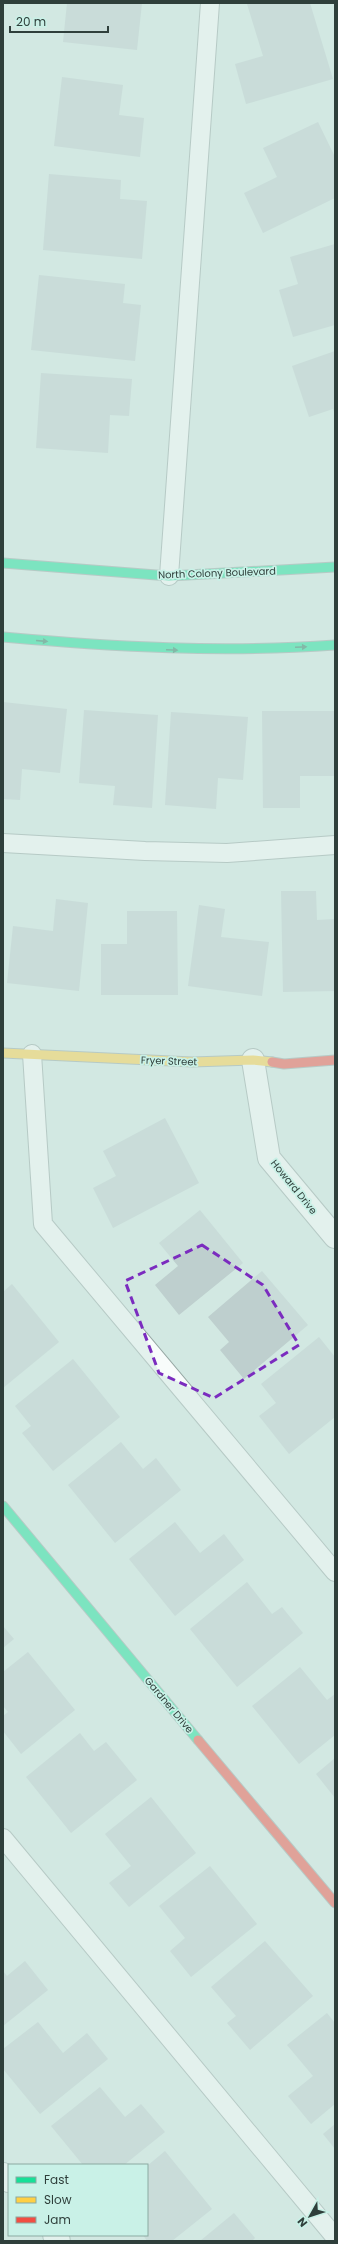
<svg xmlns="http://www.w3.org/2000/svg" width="338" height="2244" viewBox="0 0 338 2244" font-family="Poppins,sans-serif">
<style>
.building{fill:#becfce}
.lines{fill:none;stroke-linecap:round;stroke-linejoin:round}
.lane-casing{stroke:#96a7a3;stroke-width:20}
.street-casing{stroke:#96a7a3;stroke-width:24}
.fast-casing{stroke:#96a7a3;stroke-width:11}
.slow-casing{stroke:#96a7a3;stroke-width:11}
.jam-casing{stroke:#96a7a3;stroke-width:11}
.lane{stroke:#f8fcfb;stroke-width:18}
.street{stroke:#f8fcfb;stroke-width:22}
.fast{stroke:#16e098;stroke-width:9}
.slow{stroke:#ffcf43;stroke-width:9}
.jam{stroke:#f24e42;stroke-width:9}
.oneway{fill:#257f60}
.marked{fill:none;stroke:#7b2cbf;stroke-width:3;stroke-dasharray:8 5;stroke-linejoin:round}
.labels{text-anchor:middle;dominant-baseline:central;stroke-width:3.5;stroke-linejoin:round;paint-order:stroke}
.street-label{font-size:10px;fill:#2f3f3b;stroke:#c9f1e7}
</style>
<rect width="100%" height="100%" fill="#d2e8e2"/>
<g class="building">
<path d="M67,3h75l-5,47 -74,-8z"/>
<path d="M310,3l23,76 -87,25 -11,-40 28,-8 -16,-52z"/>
<path d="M62,77l61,8 -4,30 25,3 -4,39 -86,-11z"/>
<path d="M318,122l17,35v41l-72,35 -19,-40 33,-16 -14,-29z"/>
<path d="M49,174l72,6 -1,19 27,2 -5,58 -99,-9z"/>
<path d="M335,244v81l-42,12 -14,-47 19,-6 -8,-27z"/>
<path d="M39,275l86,9 -2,19 18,2 -6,56 -104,-11z"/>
<path d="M335,351v63l-2,-5 -24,8 -17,-51z"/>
<path d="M41,373l91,6 -3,37 -19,-1 -2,38 -72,-5z"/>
<path d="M3,702l64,7 -7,64 -38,-4 -2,31 -17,-1z"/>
<path d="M84,710l74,5 -6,93 -39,-3 2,-19 -36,-3z"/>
<path d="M262,711h73v65h-35v32h-37z"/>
<path d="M171,712l77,5 -5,63 -25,-2 -2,31 -51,-4z"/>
<path d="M281,891h35l1,29 18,-1v72l-52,1z"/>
<path d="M56,899l32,4 -9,88 -72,-8 6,-57 40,5z"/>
<path d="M199,905l26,4 -4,28 48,5 -7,54 -74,-10z"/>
<path d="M127,911h50l1,84h-77v-51h26z"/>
<path d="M165,1118l34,65 -86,45 -20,-40 23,-12 -13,-25z"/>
<path d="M200,1210l43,53 -64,52 -24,-30 23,-19 -19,-23z"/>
<path d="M262,1271l46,54 -64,54 -24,-29 9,-8 -21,-25z"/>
<path d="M12,1284l47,58 -56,46v-96z"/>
<path d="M319,1337l16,20v60l-46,37 -30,-38 17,-13 -15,-19z"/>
<path d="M73,1359l47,58 -67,54 -31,-38 9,-7 -16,-20z"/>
<path d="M121,1442l22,27 13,-11 25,32 -66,53 -47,-58z"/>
<path d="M175,1522l25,31 24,-19 20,26 -69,56 -46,-57z"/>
<path d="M247,1582l25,32 10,-7 21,26 -66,54 -47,-58z"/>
<path d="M3,1626l11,13 -11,9z"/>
<path d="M28,1652l47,58 -54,44 -18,-23v-15l5,-4 -5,-6v-34z"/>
<path d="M300,1667l27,33 8,-6v41l-36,29 -47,-58z"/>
<path d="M80,1733l14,18 12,-9 31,38 -66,53 -45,-56z"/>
<path d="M335,1758v40l-19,-24z"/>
<path d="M151,1797l45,56 -67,54 -20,-24 22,-17 -26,-32z"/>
<path d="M210,1866l47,58 -66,53 -21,-26 15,-13 -26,-32z"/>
<path d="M265,1941l48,55 -63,54 -23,-27 9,-7 -25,-29z"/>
<path d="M25,1961l23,29 -45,36v-55l4,5z"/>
<path d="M327,2013l8,10v81l-24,20 -23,-28 25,-20 -26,-31z"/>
<path d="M38,2022l25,31 24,-20 21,26 -68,55 -37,-45v-20z"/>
<path d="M100,2087l25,30 16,-13 24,28 -41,33h-41l-32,-39z"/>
<path d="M335,2124v25l-12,-15z"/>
<path d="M165,2151l47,58 -40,32h-25l-4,-6h4v-69z"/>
<path d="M234,2213l21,25 -3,3h-52z"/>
</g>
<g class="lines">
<defs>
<g id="lane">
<path d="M169,576l41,-573"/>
<path d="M3,843l142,8 82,2 108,-8"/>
<path d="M32,1054l11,170 292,348"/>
<path d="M3,1838l332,399"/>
</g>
<g id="street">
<path d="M253,1060l16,98 66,79"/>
<path d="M3,2174l6,7"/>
<path d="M54,2235l5,6"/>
</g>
<g id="fast">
<path d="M3,563l166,13 166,-9"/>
<path d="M3,637c111,10 221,16 332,8"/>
<path d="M3,1506l195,234"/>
</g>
<path id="slow" d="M3,1053l189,9 61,-2 19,2"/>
<g id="jam">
<path d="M272,1062l12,2 51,-4"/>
<path d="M198,1740l137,163"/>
</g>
</defs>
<use href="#lane" class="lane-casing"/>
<use href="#street" class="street-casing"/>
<use href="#fast" class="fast-casing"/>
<use href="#slow" class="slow-casing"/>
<use href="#jam" class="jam-casing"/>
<use href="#lane" class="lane"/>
<use href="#street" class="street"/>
<use href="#fast" class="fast"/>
<use href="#slow" class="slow"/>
<use href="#jam" class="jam"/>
</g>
<defs><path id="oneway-solid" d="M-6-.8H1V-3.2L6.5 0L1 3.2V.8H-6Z"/></defs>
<g class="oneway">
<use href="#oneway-solid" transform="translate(42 641) rotate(5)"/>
<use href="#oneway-solid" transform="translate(301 647) rotate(-2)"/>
<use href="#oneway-solid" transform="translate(172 650) rotate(2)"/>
</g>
<path d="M0 0H338V2244H0ZM202,1245l61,40 36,60 -85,53 -55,-25 -34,-92z" fill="#d2e8e2" fill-opacity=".55" fill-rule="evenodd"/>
<path class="marked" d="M202,1245l61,40 36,60 -85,53 -55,-25 -34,-92z"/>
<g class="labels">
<g class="street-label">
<text transform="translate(217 573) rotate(-2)">North Colony Boulevard</text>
<text transform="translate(169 1061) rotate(2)">Fryer Street</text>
<text transform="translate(294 1187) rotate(51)">Howard Drive</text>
<text transform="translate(169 1705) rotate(50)">Gardner Drive</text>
</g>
</g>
<rect width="338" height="2244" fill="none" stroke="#2f3f3b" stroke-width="8"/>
<rect x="8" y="2164" width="140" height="72" fill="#c9f1e7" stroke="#8baaa2"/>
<rect x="16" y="2177" width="20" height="6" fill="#16e098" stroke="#8baaa2"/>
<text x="44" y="2184" font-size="12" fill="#2f3f3b">Fast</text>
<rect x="16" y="2197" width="20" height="6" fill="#ffcf43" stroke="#8baaa2"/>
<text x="44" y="2204" font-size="12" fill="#2f3f3b">Slow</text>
<rect x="16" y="2217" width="20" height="6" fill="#f24e42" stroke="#8baaa2"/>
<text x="44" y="2224" font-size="12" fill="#2f3f3b">Jam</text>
<g transform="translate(310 2216) rotate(231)" stroke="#c9f1e7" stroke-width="3" paint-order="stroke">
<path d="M0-3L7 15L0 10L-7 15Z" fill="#2f3f3b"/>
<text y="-6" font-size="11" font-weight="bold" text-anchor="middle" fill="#2f3f3b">N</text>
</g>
<path d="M10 26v6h98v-6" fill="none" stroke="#2f3f3b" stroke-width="2"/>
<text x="16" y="26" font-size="12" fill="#2f3f3b" stroke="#c9f1e7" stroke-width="3" paint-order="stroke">20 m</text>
</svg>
